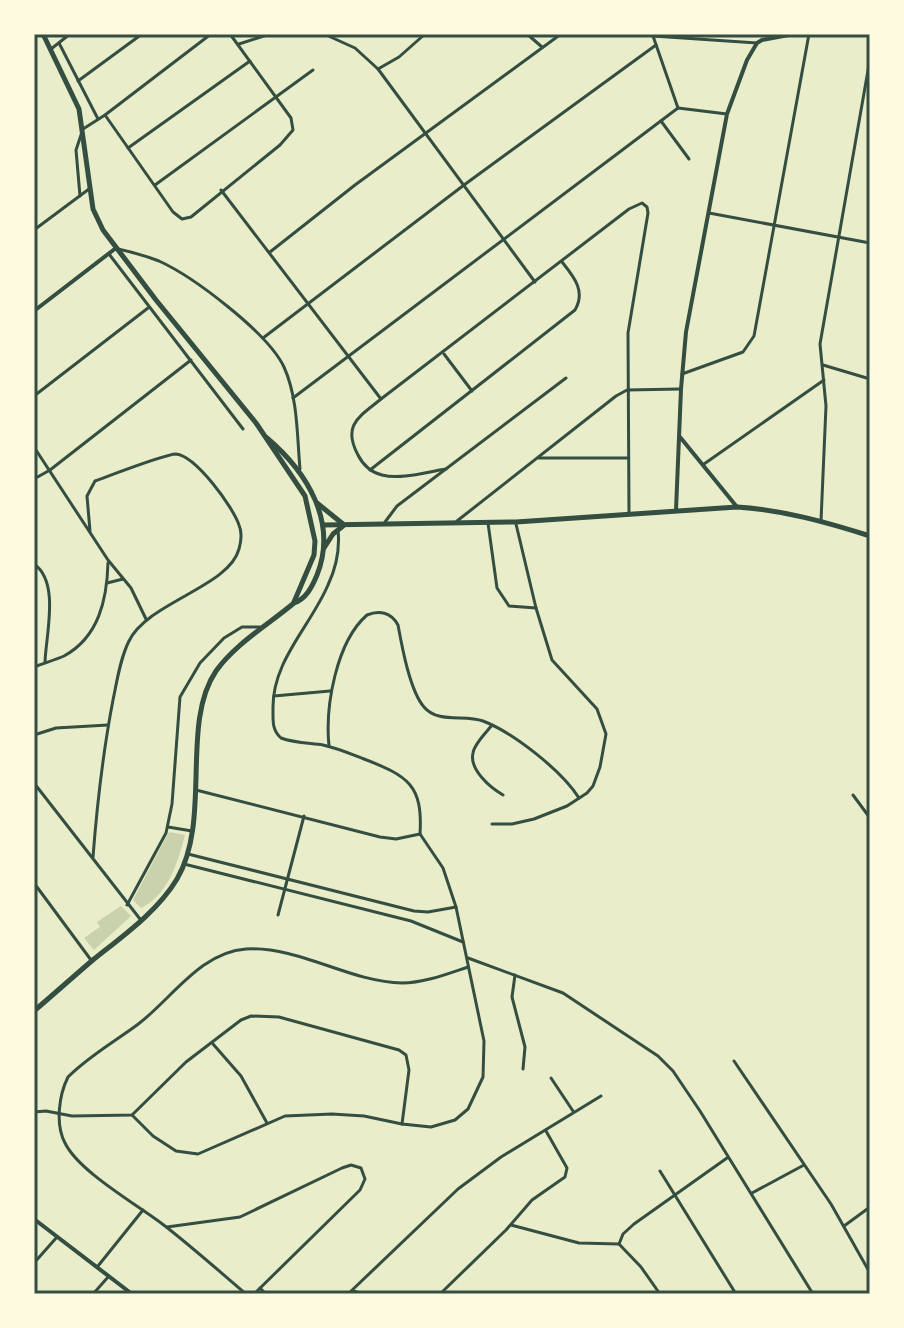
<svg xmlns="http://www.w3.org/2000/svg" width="904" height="1328" viewBox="0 0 904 1328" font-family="'Playfair Display',serif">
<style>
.green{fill:#cad2ad}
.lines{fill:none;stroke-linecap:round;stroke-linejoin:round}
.minor{stroke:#344e41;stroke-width:3}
.tertiary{stroke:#344e41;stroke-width:4}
.primary{stroke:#344e41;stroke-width:5}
.neatline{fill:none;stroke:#344e41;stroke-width:3}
</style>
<rect width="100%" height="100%" fill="#e9edc9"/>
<g class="green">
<path d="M169,832l16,3c-7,27 -17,60 -44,73l-8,-8z"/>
<path d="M121,906l10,10 -37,34 -10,-12 16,-11 -3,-5z"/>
</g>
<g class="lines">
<g class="minor">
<path d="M324,34l31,14 23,21 157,213"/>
<path d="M527,34l15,13"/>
<path d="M653,36l104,7"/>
<path d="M653,36l25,72"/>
<path d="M59,43l39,76"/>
<path d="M239,44l31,-10"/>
<path d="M51,49l19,-15"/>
<path d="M378,69l21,-12 26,-23"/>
<path d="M78,81l64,-47"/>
<path d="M105,115l68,97 9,7 9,-2 89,-72 13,-15 -2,-12 -61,-84"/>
<path d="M661,121l28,38"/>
<path d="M128,148l122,-87"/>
<path d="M155,185l158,-115"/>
<path d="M221,190l160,209"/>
<path d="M80,196l-4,-46 7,-21 22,-14 106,-81"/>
<path d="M709,213l161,30"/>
<path d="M34,230l55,-41"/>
<path d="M118,249c14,3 28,7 41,12 35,16 109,72 125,106 14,31 13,69 16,102"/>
<path d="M270,252l85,-67 206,-151"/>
<path d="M109,254l134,175"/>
<path d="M263,338l201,-153 192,-140"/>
<path d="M444,354l28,37"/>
<path d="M823,365l47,14"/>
<path d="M682,374l61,-22 11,-16 55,-302"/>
<path d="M34,396l114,-88"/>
<path d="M293,398l385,-290 49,6"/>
<path d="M34,447l74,113 23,28 15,31"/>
<path d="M539,458h88"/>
<path d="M704,464l120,-84"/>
<path d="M446,469c-20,3 -45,11 -64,6 -12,-3 -19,-10 -24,-20 -16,-30 1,-38 23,-56l248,-190 13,-6 5,4 1,6 -20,120 1,181"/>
<path d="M370,470l205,-160c11,-19 -1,-33 -13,-48"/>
<path d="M34,479l16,-9 141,-110"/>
<path d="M457,521l159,-125 11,-6 53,-1"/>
<path d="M821,521l5,-115 -6,-62 50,-285"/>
<path d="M385,522l12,-16 169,-128"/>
<path d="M488,523l9,65 12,18 27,2"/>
<path d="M338,530c2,19 -2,38 -10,55 -18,42 -56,76 -55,124 0,12 -1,21 8,29 13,5 28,5 42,7 14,3 28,9 41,14 44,17 59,26 56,75"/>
<path d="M90,531l-3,-35 8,-15c14,-5 70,-27 81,-27 20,2 57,53 63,71 3,7 2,17 0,24 -10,38 -91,53 -110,92 -9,18 -12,40 -16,59 -10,52 -16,105 -20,157"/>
<path d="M34,564c26,18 12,70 11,98"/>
<path d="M107,583l16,-4"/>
<path d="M34,667c10,-4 21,-7 30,-11 35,-19 43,-57 44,-93"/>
<path d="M274,696l56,-5"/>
<path d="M492,725c-6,8 -18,19 -19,28 -4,17 18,35 30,42"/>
<path d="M34,735l22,-7 52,-3"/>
<path d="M329,746c-4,-39 7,-104 38,-131 12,-5 24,-3 31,10 4,22 12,66 26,82 14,17 41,7 59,14 31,12 79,50 96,77"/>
<path d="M34,783l106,136"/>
<path d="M196,790l184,47 16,2 24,-5"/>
<path d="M853,795l17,23"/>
<path d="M492,824h20l22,-5 33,-13 20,-13 6,-7 7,-19 6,-33 -9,-25 -45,-49 -16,-52 -20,-84"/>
<path d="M168,827l24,4"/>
<path d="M188,854l226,57 14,1 28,-5"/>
<path d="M184,864l227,57 52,21"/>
<path d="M34,883l57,77"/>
<path d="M127,905l39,-72 6,-29 8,-107 20,-34 24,-25 18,-11h18"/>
<path d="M278,915l26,-99"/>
<path d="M468,958l95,35 95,63 15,15 27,40 113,183"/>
<path d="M515,975l-3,22 13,50 -2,22"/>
<path d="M213,1044l28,32 26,47"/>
<path d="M734,1061l97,143 39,69"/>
<path d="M551,1078l22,33"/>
<path d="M34,1112l12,-1 26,5 60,-1 54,-53 55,-42 10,-4 28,1 120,33 7,5 3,15 -7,54"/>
<path d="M132,1115l21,21 23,15 22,3 87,-38 47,-2 32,2 38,8 29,3 24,-7 13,-11 15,-32 1,-36 -28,-134 -13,-39 -23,-34"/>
<path d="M660,1171l76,123"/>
<path d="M752,1193l52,-28"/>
<path d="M511,1225l68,18 40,1 22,23 19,27"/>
<path d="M844,1226l26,-19"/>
<path d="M167,1227l73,-10 102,-49 9,-3 10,3 4,11 -5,11 -106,104"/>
<path d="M619,1244l4,-10 11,-10 93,-66"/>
<path d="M34,1263l23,-26"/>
<path d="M98,1266l45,-56"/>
<path d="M260,1288l6,6"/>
<path d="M353,1291l12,3"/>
<path d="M93,1294l16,-18"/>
<path d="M246,1294c-27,-23 -54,-47 -81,-68 -27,-21 -86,-54 -100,-83 -10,-19 -6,-48 3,-66 21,-21 46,-35 69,-52 34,-25 63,-73 109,-76 54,-3 103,33 156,34 22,0 45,-9 66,-16"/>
<path d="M348,1294l110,-105 43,-32 100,-61"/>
<path d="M440,1294l66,-64 26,-30 33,-23 2,-9 -21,-37"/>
</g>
<g class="tertiary">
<path d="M34,311l82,-63"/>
<path d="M680,437l57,70"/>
<path d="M676,510l5,-121 5,-57 41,-218 20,-54 10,-17 5,-3 32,-6"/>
<path d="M34,1219l98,75"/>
</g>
<g class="primary">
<path d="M43,34l36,75 14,100 10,21 53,70 100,123 49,73 10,45 -1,14 -20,47"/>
<path d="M317,503l26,21"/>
<path d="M323,525l193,-3 221,-15c46,3 89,15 133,29"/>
<path d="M324,548l9,-14 10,-8"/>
<path d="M34,1011c20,-17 40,-35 60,-52 29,-23 64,-48 83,-80 35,-60 3,-155 39,-208 19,-27 53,-47 78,-68 12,-4 18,-16 23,-28 21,-53 -10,-103 -50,-137"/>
</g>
</g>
<rect width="904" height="1328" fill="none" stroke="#fefae0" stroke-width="72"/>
<rect x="36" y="36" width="832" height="1256" class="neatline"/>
</svg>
